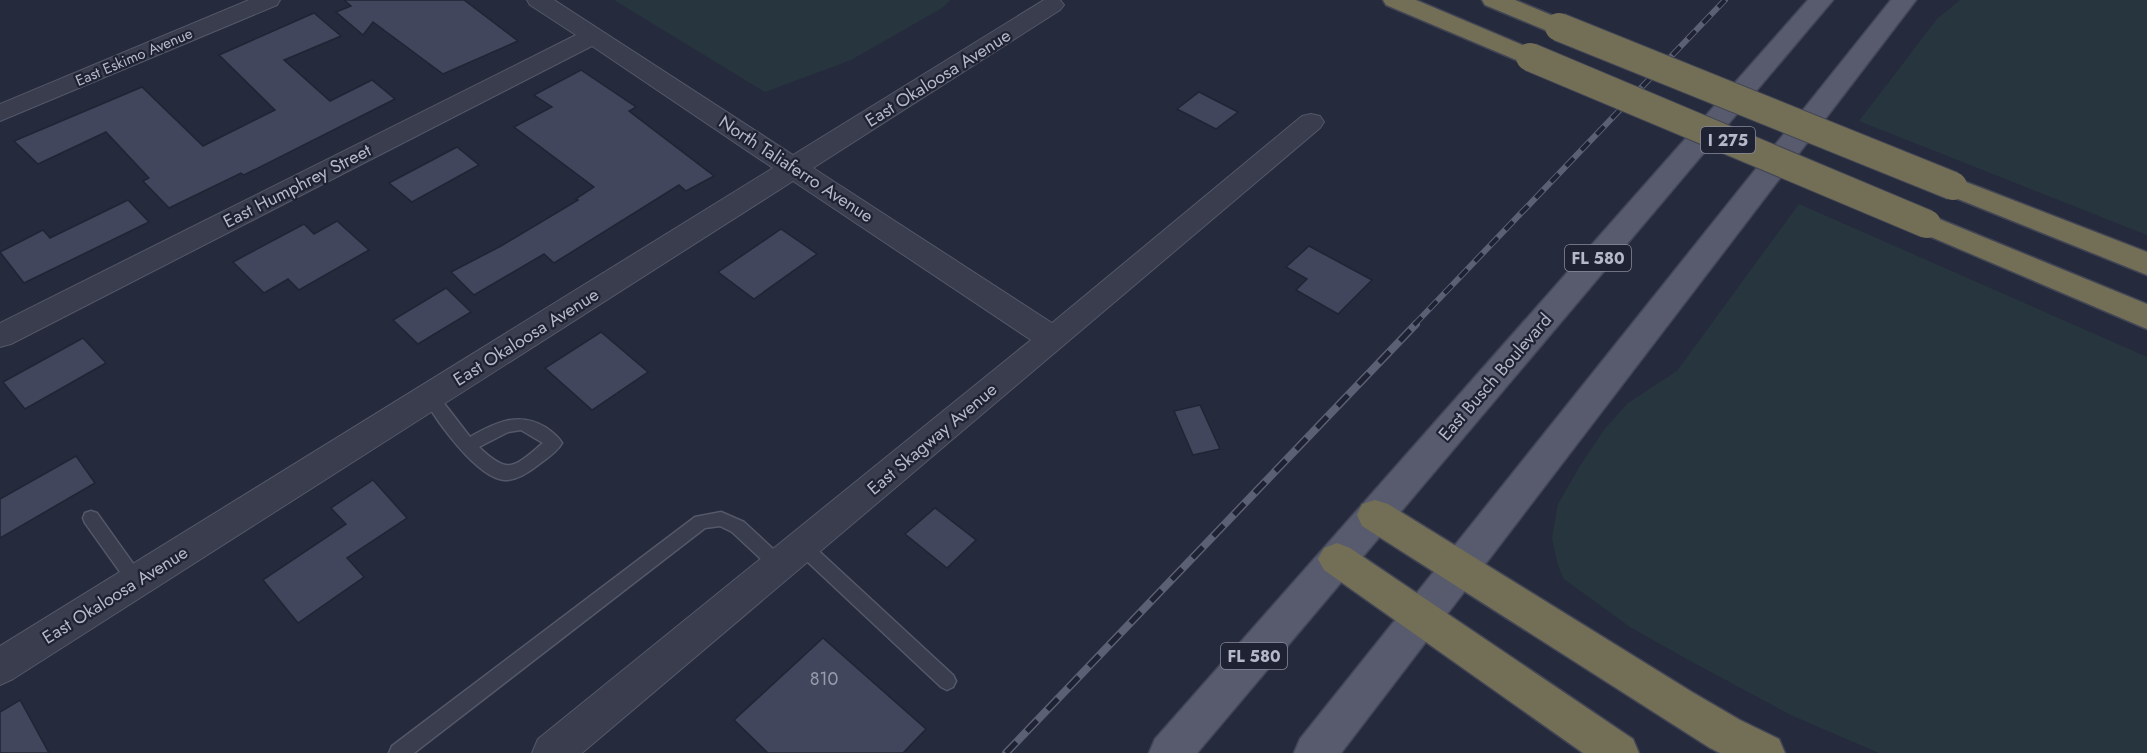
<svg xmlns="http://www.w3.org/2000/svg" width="2147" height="753" viewBox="0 0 2147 753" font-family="Jost,sans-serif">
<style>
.green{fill:#27363e}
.building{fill:#41465d;stroke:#202434;stroke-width:1.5}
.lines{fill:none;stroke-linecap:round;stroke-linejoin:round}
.lane-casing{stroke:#545868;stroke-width:3}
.street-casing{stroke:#545868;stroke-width:2}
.primary-casing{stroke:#424656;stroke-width:3}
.highway-casing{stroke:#414555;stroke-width:3}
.lane{fill:#393d4d;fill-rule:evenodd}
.street{fill:#393d4d;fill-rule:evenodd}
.primary{fill:#575b6d;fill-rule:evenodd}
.highway{fill:#736e56;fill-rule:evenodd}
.rail-far1-casing{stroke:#5b6074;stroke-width:6}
.rail-casing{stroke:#5b6074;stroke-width:8}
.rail-far1{stroke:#1e2232;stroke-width:4;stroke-dasharray:11;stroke-linecap:butt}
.rail{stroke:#1e2232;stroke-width:5;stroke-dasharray:15;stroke-linecap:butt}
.highway-bridge-casing{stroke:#414555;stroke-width:30;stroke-linecap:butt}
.highway-bridge{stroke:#736e56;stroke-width:28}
.labels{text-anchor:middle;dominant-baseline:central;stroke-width:4.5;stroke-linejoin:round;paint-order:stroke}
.far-street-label{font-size:15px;fill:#b5b8c8;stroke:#1e2232}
.shield{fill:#1e2232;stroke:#888b9b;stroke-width:1.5}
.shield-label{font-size:16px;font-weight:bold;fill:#b5b8c8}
.street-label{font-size:18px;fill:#b5b8c8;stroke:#1e2232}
.near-number-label{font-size:18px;fill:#989cad}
</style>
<rect width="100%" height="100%" fill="#252a3d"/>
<g class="green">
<path d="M614,0h336l-8,8 -91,52 -86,32z"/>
<path d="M1960,0h187v235l-288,-114 78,-102z"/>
<path d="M1799,204l348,153v396h-268l-86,-37 -99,-53 -64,-36 -66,-48 -6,-14 -6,-27 6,-34 22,-38 24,-36 24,-27 49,-32z"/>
</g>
<g class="building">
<path d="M344,0h120l54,41 -75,33 -70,-52 -10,13 -27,-23 15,-6z"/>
<path d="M314,13l27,23 -57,24 46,41 42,-21 23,19 -151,76 -3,-2 -72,35 -26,-27 6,-3 -43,-46 -68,32 -24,-23 128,-54 61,59 72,-36 -56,-55z"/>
<path d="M581,70l55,37 -7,4 85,65 -28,15 -7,-6 -125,78 -10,-9 -70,41 -23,-23 50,-26 77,-46 -2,-1 18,-12 -80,-60 38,-20 -18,-12z"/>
<path d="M1199,92l39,20 -22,17 -39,-20z"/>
<path d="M457,147l22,18 -67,37 -23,-19z"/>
<path d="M128,200l21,22 -125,61 -24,-31 43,-22 7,8z"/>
<path d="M337,221l32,29 -70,40 -11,-11 -24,14 -31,-31 71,-38 10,10z"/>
<path d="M781,229l36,25 -63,45 -36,-27z"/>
<path d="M1309,246l63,34 -34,34 -42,-24 11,-11 -21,-12z"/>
<path d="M446,288l25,24 -53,32 -25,-24z"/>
<path d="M601,332l47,40 -56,38 -47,-42z"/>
<path d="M83,338l23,25 -81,46 -22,-27z"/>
<path d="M1200,405l20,44 -27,6 -19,-44z"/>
<path d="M76,456l19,27 -95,55v-39z"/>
<path d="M373,480l34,38 -60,40 17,19 -66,46 -35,-43 83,-56 -15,-16z"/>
<path d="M935,508l41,32 -29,28 -42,-34z"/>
<path d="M823,638l103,91 -23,24h-135l-34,-33z"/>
<path d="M20,700l11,20 18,33h-49v-41z"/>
</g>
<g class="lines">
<defs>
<g id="lane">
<path d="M431,391l5,2 34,44c25,-14 48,-26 75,-10 6,4 13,9 17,16 -5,9 -16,16 -24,22 -9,7 -22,16 -34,15 -28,-3 -68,-60 -81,-83l3,-4zM521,430l22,13c-29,24 -34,33 -64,4l29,-15z"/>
<path d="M91,511l6,2 45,63 3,5 -3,5 -6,3 -6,-3 -45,-63 -2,-5 2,-5z"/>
<path d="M721,512l23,10 41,38 3,5 -3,5 -6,2 -6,-2 -41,-38 -12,-6 -15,2 -291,225h-25l3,-7 303,-229z"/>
<path d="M802,539l6,2 145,134 3,6 -3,6 -6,3 -6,-3 -145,-136 -2,-5 2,-5z"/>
</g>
<g id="street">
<path d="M249,0h31l-3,5 -277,116v-17z"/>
<path d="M527,0h27l239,155 251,-155h16l4,5 -4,5 -247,158 239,155 250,-207 9,-2 9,2 4,6 -4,6 -738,625h-50l6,-14 493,-399 -238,-159 -780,498 -13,6v-39l773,-478 -181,-122 -581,298 -11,3v-24l576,-288 -46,-30z"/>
</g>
<g id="primary">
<path d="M1808,0h25l-636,753h-48l6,-14z"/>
<path d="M1891,0h25l-575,753h-47l6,-14z"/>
</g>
<g id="highway">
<path d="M1383,0h33l123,52 4,5 -4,5 -9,3 -9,-3 -135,-57z"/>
<path d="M1482,0h33l53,22 3,5 -3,5 -9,2 -9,-2 -65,-27z"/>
<path d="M1953,177l194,75v23l-204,-82 -4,-7 4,-7z"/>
<path d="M1927,214l220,90v25l-230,-98 -5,-7 5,-7z"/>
<path d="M1375,500l13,4 304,188 48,28 39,19 6,14h-65l-10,-5 -348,-222 -5,-11 5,-11z"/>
<path d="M1337,543l13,5 283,191 6,14h-56l-259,-183 -6,-11 6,-11z"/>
</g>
</defs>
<use href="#lane" class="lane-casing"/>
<use href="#street" class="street-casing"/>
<use href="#primary" class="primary-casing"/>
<use href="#highway" class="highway-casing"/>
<use href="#lane" class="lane"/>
<use href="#street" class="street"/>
<use href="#primary" class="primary"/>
<use href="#highway" class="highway"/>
<defs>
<path id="rail-far1" d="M1414,325l311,-325"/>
<path id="rail" d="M1006,753l410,-429"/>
</defs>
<use href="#rail-far1" class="rail-far1-casing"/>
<use href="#rail" class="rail-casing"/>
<use href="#rail-far1" class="rail-far1"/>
<use href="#rail" class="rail"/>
<defs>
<g id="highway-bridge">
<path d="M1559,27l394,159"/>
<path d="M1530,57l397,167"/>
</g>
</defs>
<use href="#highway-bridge" class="highway-bridge-casing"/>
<use href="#highway-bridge" class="highway-bridge"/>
</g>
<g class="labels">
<g class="far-street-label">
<text transform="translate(134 57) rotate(-23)">East Eskimo Avenue</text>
</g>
<g class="shield">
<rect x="1701" y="127" width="54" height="26" rx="4.5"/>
<rect x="1565" y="245" width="66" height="26" rx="4.5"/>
<rect x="1221" y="643" width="66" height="26" rx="4.5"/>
</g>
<g class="shield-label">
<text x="1728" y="140">I 275</text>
<text x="1598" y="258">FL 580</text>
<text x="1254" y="656">FL 580</text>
</g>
<g class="street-label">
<text transform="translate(938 78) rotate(-32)">East Okaloosa Avenue</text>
<text transform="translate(796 169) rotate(33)">North Taliaferro Avenue</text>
<text transform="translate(297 186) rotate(-27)">East Humphrey Street</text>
<text transform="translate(526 337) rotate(-32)">East Okaloosa Avenue</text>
<text transform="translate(1495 377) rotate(-49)">East Busch Boulevard</text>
<text transform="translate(932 439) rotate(-40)">East Skagway Avenue</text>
<text transform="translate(115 595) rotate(-32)">East Okaloosa Avenue</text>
</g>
<g class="near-number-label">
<text x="824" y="679">810</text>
</g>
</g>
</svg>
